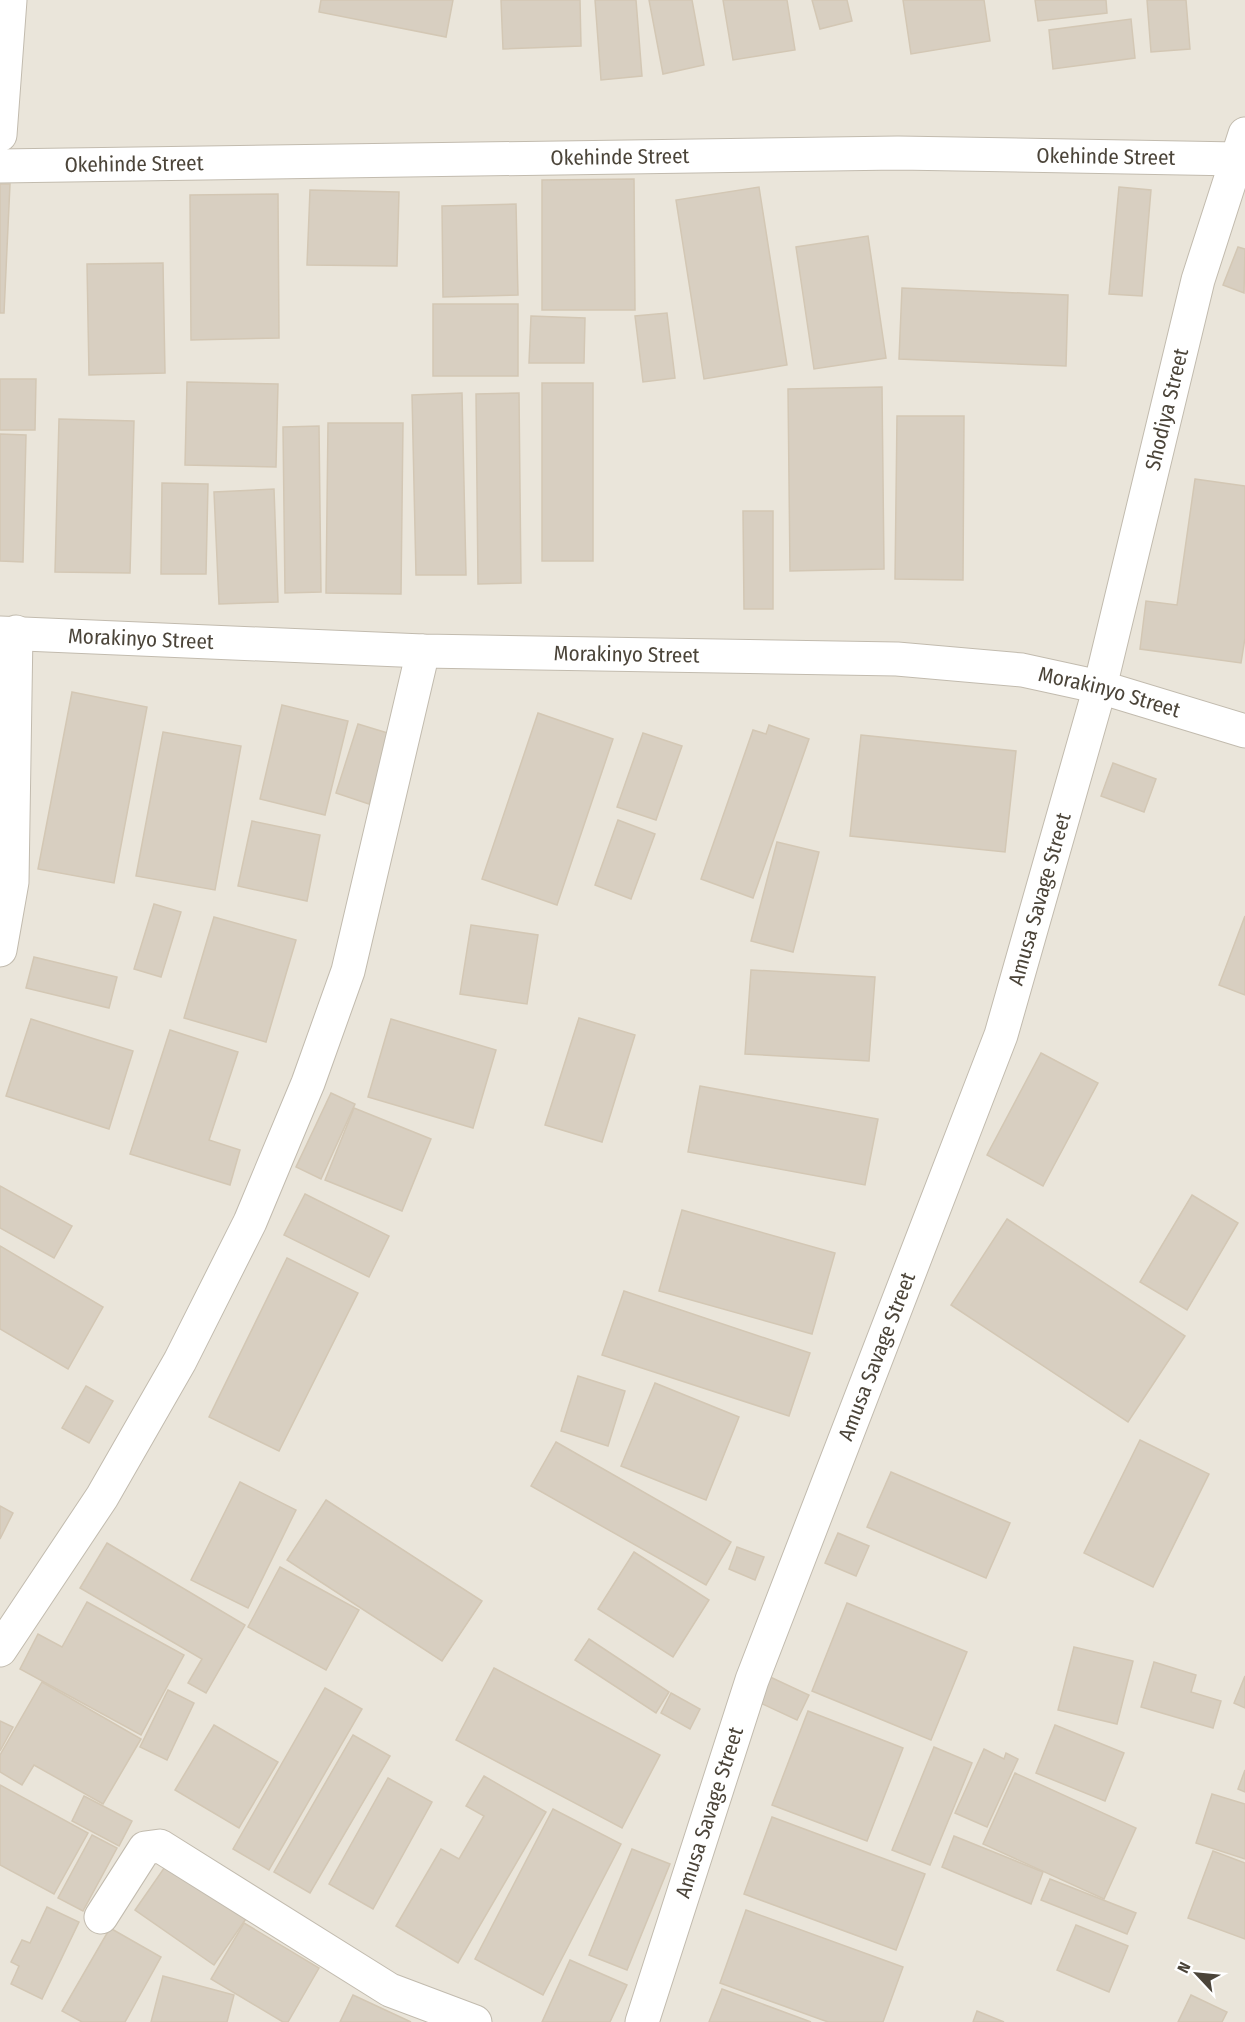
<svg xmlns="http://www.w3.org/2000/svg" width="1245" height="2022" viewBox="0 0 1245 2022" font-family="'Fira Sans Condensed',sans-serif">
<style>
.residential{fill:#eae5da}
.building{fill:#d8cfc1;stroke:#d3c7b4;stroke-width:1.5}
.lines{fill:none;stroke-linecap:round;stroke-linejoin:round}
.street-casing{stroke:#c2bbae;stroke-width:35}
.street{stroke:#fff;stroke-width:33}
.labels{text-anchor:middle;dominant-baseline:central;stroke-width:6;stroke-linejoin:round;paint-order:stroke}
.street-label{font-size:21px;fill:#4b4439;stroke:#fff}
</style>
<rect width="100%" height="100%" fill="#f6f3ec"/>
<rect class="residential" x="0" y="0" width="1245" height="2022"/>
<g class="building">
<path d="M321,0h132l-7,37 -127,-25z"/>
<path d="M501,0h79l1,46 -78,3z"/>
<path d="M595,0h41l6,76 -41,4z"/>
<path d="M649,0h43l12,65 -41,9z"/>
<path d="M723,0h64l8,50 -62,10z"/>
<path d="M812,0h35l5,21 -32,8z"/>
<path d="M903,0h81l6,41 -79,13z"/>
<path d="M1035,0h71l1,13 -69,8z"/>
<path d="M1147,0h39l4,49 -39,3z"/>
<path d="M1131,19l4,39 -82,11 -4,-39z"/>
<path d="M634,179l1,131h-93v-130z"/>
<path d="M0,184h10l-6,129h-4z"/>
<path d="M759,187l28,178 -83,14 -28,-179z"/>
<path d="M1119,187l32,3 -9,106 -33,-2z"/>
<path d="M310,190l89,2 -2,74 -90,-1z"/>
<path d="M278,194l1,144 -88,2 -1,-145z"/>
<path d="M516,204l2,91 -75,2 -1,-91z"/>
<path d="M868,236l18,122 -72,11 -18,-122z"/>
<path d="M1238,247l7,2 -1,44 -21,-8z"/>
<path d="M163,263l2,110 -76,2 -2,-111z"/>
<path d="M902,288l166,7 -2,71 -167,-7z"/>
<rect x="433" y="304" width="85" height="72"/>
<path d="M667,313l8,65 -32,4 -8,-66z"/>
<path d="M531,316l54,2 -1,45h-55z"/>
<path d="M0,379h36l-1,51h-35z"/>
<path d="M187,382l91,2 -2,83 -91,-2z"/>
<rect x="542" y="383" width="51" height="178"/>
<path d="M882,387l2,182 -94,2 -2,-182z"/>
<path d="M462,393l4,182h-50l-4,-180z"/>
<path d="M519,393l2,190 -43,1 -2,-190z"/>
<path d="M897,416h67l-1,164 -68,-1z"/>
<path d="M59,419l75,2 -4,152 -75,-1z"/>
<path d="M328,423h75l-2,171 -75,-1z"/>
<path d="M319,426l2,166 -36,1 -2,-166z"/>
<path d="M0,434l26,1 -3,127 -23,-1z"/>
<path d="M1195,479l50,7v152l-4,25 -101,-14 6,-48 31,4z"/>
<path d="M162,483l46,1 -2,90h-45z"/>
<path d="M274,489l4,113 -59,2 -5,-112z"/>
<path d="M743,511h30v98h-29z"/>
<path d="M72,692l75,15 -33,176 -76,-14z"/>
<path d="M282,705l66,16 -23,94 -65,-16z"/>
<path d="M538,713l75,26 -56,166 -75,-26z"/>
<path d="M358,724l33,10 -22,70 -33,-11z"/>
<path d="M769,725l40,14 -56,159 -52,-19 52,-149 13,4z"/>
<path d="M163,732l78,14 -26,144 -79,-14z"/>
<path d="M643,733l39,13 -26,74 -39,-13z"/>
<path d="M861,735l155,16 -11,101 -155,-16z"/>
<path d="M1113,763l43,16 -12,33 -43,-16z"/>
<path d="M618,820l37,14 -24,65 -36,-14z"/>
<path d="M252,821l68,14 -13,66 -69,-15z"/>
<path d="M777,842l42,10 -26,100 -42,-11z"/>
<path d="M154,904l27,8 -20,65 -27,-8z"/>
<path d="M1245,916v79l-26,-10z"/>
<path d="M214,917l82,23 -30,102 -82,-24z"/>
<path d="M471,925l67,10 -11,69 -67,-10z"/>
<path d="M34,957l83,20 -8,31 -83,-20z"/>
<path d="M751,970l124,7 -6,84 -124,-7z"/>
<path d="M579,1018l56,17 -33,107 -57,-17z"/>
<path d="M31,1019l102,32 -24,78 -103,-33z"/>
<path d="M391,1019l105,31 -23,78 -105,-31z"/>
<path d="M170,1030l68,22 -29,88 31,10 -10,35 -100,-31z"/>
<path d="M1041,1053l57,30 -55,103 -56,-31z"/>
<path d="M700,1086l178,33 -13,66 -177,-33z"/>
<path d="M331,1093l24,11 -34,75 -25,-12z"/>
<path d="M354,1108l77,31 -29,72 -77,-31z"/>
<path d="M0,1186l72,40 -18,32 -54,-30z"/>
<path d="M305,1194l84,42 -20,41 -85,-42z"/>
<path d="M1192,1195l46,28 -51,87 -47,-28z"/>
<path d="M682,1210l153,43 -23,81 -153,-43z"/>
<path d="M1007,1219l178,117 -57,86 -177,-117z"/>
<path d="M0,1246l103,61 -35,62 -68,-40z"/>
<path d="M287,1258l71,35 -79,158 -70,-34z"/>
<path d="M624,1291l186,62 -21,63 -187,-61z"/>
<path d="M578,1376l47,15 -17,55 -47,-15z"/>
<path d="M655,1383l84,34 -33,83 -85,-34z"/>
<path d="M86,1386l27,15 -24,42 -27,-15z"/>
<path d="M1140,1440l69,34 -56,113 -69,-34z"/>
<path d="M556,1442l175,100 -25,43 -175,-99z"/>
<path d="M891,1472l119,51 -24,55 -119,-51z"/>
<path d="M240,1482l56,28 -48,98 -57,-28z"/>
<path d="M326,1500l156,101 -40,60 -155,-101z"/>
<path d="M0,1506l13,7 -13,26z"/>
<path d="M838,1533l31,13 -13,30 -31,-13z"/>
<path d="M107,1543l138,82 -39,68 -18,-10 14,-24 -122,-71z"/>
<path d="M737,1547l27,10 -9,23 -26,-11z"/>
<path d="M634,1552l75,48 -36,57 -75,-48z"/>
<path d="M280,1567l79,43 -33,60 -78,-43z"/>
<path d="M87,1602l97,53 -43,80 -121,-66 18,-35 24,13z"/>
<path d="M847,1603l120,49 -36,88 -119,-49z"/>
<path d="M589,1639l80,53 -13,21 -81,-53z"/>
<path d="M1074,1647l59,14 -16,63 -59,-14z"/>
<path d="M1154,1662l42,13 -5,17 30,9 -8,27 -72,-21z"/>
<path d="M494,1668l166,87 -38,73 -166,-88z"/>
<path d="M768,1676l41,19 -12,25 -41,-19z"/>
<path d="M1245,1676v32l-11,-5z"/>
<path d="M42,1682l99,57 -38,65 -69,-39 -12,20 -22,-13v-17z"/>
<path d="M325,1688l37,21 -93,161 -36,-21z"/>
<path d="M168,1690l26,13 -27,57 -27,-13z"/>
<path d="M671,1693l29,16 -10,20 -29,-16z"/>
<path d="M808,1711l95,37 -36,93 -95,-36z"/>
<path d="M0,1721l13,6 -13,24z"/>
<path d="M214,1725l64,37 -39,66 -64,-38z"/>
<path d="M1055,1725l69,28 -19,48 -69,-28z"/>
<path d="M353,1735l37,21 -80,137 -36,-21z"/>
<path d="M934,1747l38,16 -42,102 -38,-15z"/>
<path d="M984,1749l20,10 2,-6 12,6 -31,68 -32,-14z"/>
<path d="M1245,1770v22l-7,-3z"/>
<path d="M1015,1773l121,55 -32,71 -121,-55z"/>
<path d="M484,1776l62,36 -88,151 -62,-37 45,-77 18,10 25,-43 -18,-10z"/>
<path d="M388,1778l44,24 -59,107 -44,-25z"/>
<path d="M0,1785l88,48 -34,61 -54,-29z"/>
<path d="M1212,1794l33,10v55l-49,-16z"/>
<path d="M84,1796l48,25 -13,25 -47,-25z"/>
<path d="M553,1809l68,35 -78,151 -68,-36z"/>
<path d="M772,1817l153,57 -29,76 -152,-56z"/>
<path d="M92,1835l25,13 -34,63 -25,-13z"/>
<path d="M954,1836l89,36 -12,32 -89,-37z"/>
<path d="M632,1849l38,15 -43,106 -38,-15z"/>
<path d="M1213,1851l32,12v76l-57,-21z"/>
<path d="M169,1861l79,55 -34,49 -79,-55z"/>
<path d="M1050,1879l86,34 -9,21 -86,-34z"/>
<path d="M47,1907l32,15 -37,77 -31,-15 8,-18 -8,-4 11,-22 8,3z"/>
<path d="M746,1910l157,57 -20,55h-55l-108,-39z"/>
<path d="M244,1923l75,45 -31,54h-5l-72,-43z"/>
<path d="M1076,1925l52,21 -19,46 -52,-22z"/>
<path d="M110,1928l51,29 -36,65h-43l-20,-11z"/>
<path d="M570,1960l57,25 -17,37h-68z"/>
<path d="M163,1976l71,19 -7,27h-76z"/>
<path d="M722,1989l89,33h-102z"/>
<path d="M353,1995l58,27h-71z"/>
<path d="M1191,1995l36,17 -5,10h-44z"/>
<path d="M977,2011l27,11h-31z"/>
</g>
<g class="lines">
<defs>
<g id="street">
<path d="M0,135l10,-135"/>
<path id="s1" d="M0,166l898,-13 340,6"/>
<path id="s2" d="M0,633l423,18 474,8 125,11 78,17 145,44"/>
<path d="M0,950l12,-68 4,-250"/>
<path d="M0,1650l102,-153 78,-136 70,-139 58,-139 40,-112 75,-320"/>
<path d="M101,1917l44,-69 15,-2 230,144 85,32"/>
<path id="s3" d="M642,2022l110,-342 249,-645 99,-348 98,-407 47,-146"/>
</g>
</defs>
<use href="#street" class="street-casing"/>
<use href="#street" class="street"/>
</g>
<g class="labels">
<g class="street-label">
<text stroke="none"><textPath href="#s1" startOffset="1106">Okehinde Street</textPath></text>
<text stroke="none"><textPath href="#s1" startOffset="620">Okehinde Street</textPath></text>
<text stroke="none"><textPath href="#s1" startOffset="134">Okehinde Street</textPath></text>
<text stroke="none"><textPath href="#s3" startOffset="1698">Shodiya Street</textPath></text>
<text stroke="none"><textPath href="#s2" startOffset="141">Morakinyo Street</textPath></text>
<text stroke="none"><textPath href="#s2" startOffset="627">Morakinyo Street</textPath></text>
<text stroke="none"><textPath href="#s2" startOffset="1113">Morakinyo Street</textPath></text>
<text stroke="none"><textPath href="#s3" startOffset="1192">Amusa Savage Street</textPath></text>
<text stroke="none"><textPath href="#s3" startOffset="706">Amusa Savage Street</textPath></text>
<text stroke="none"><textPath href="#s3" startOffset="220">Amusa Savage Street</textPath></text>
</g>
</g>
<g transform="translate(1197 1974) rotate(296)" stroke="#ffffff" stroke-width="4.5" paint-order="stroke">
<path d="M0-4.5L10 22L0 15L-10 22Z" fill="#4b4439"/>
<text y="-9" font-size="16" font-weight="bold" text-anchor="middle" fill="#4b4439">N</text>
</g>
</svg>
